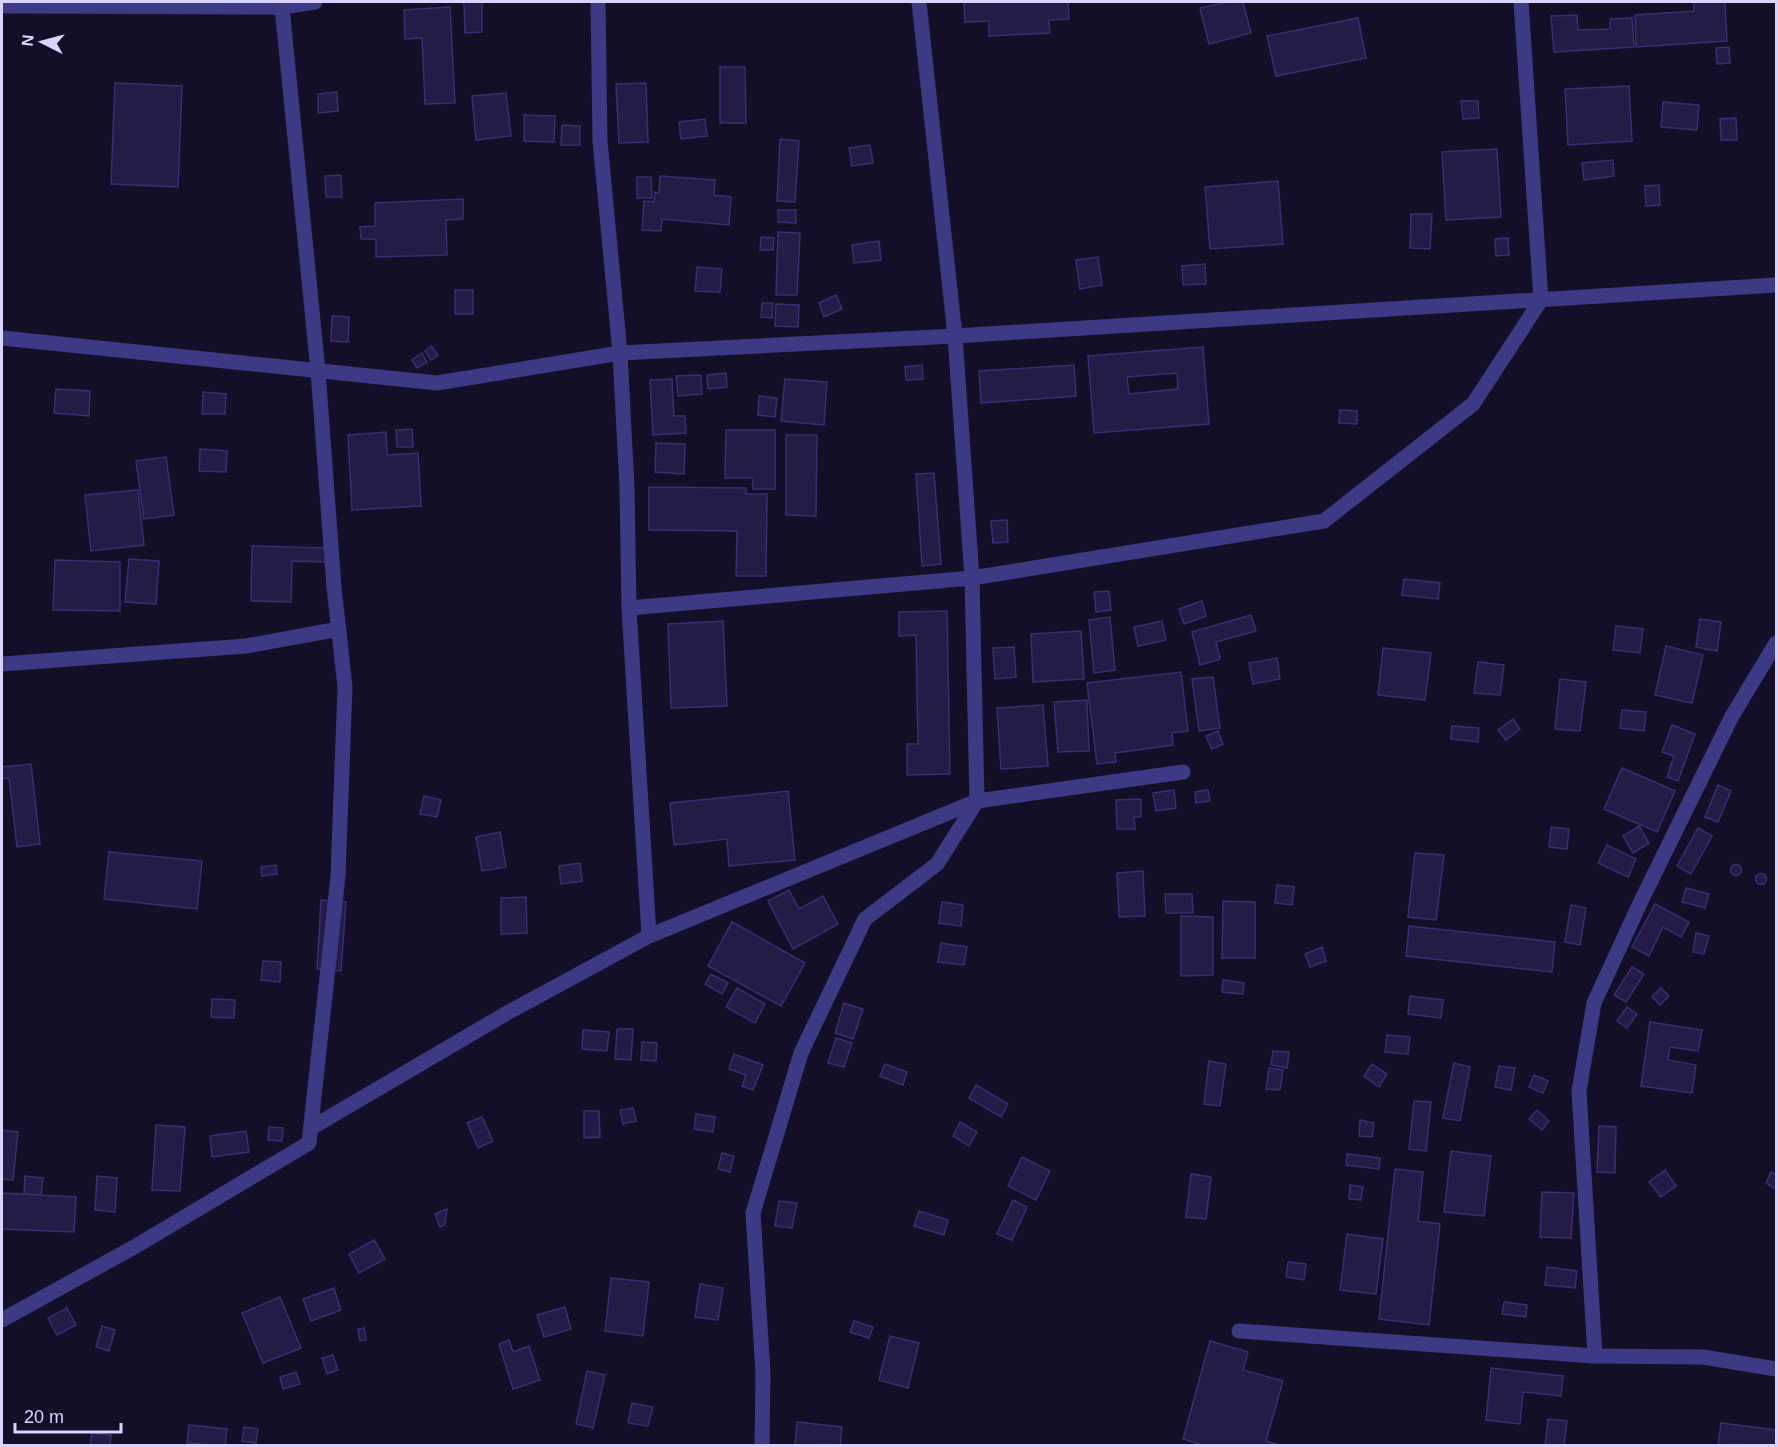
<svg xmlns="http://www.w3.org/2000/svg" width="1778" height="1447" viewBox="0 0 1778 1447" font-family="Arial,sans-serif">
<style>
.building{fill:#241b47;stroke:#3b2d73;stroke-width:1.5;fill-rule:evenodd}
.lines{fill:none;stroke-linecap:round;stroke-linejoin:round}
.minor{stroke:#3d3a85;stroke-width:15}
</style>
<rect width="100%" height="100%" fill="#130f26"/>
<g class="building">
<path d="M464,2h18v30l-17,1z"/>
<path d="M964,2h104l1,17 -20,1 1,13 -61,3v-15l-24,1z"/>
<path d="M1228,2h15l8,31 -42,11 -9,-36z"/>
<path d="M1694,2h31l2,39 -91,6 -1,-32 59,-4z"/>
<path d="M450,7l5,96 -30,1 -3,-66 -17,1 -1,-29z"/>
<path d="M1577,15l1,15 32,-1v-10l22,-1 2,29 -80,5 -3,-36z"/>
<path d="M1358,18l8,40 -90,18 -9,-40z"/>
<path d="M1729,47l1,16 -13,1 -1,-16z"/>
<path d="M720,67h25l1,56h-26z"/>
<path d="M115,83l67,3 -4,101 -67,-3z"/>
<path d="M646,83l2,59 -29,1 -3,-59z"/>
<path d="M1629,86l3,55 -64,4 -3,-56z"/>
<path d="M337,92l1,19 -20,2v-19z"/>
<path d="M506,93l5,43 -35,4 -4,-44z"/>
<path d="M1461,101h17l1,17 -16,1z"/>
<path d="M1663,102l36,3 -2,25 -36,-3z"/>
<path d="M524,115l31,1 -1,26 -30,-1z"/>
<path d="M1736,118l1,22h-16l-1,-21z"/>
<path d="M705,119l2,17 -26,3 -2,-17z"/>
<path d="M562,125l18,1v19h-19z"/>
<path d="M780,139l19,2 -4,61 -18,-1z"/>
<path d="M870,145l3,18 -21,3 -3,-18z"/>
<path d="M1497,149l4,68 -55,3 -4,-68z"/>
<path d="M1613,160l1,16 -30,4 -2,-17z"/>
<path d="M341,175l1,22h-16l-1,-21z"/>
<path d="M660,176l55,4 -1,15 17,2 -2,28 -67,-6 -1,12 -19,-1 2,-29 10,1 1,-10 4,1z"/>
<path d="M637,177h14l1,21h-15z"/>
<path d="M1278,181l5,63 -73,5 -5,-62z"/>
<path d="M1659,185l1,20 -14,1 -1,-20z"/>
<path d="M463,199v20l-17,1 1,35 -71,2v-18h-15l-1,-12 15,-1v-23z"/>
<path d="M778,210h18v13l-18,-1z"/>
<path d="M1411,214h21l-2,35 -20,-1z"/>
<path d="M778,232l22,1 -3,62h-21z"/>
<path d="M761,237l13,1 -1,12h-13z"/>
<path d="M1508,238l1,17 -13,1 -1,-17z"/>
<path d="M879,241l2,19 -27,3 -2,-18z"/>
<path d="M1098,257l4,28 -22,4 -4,-29z"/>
<path d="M1205,264l1,20 -23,1 -1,-19z"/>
<path d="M697,267l25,2 -2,23 -25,-1z"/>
<rect x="455" y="290" width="18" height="24"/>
<path d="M836,295l6,14 -18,8 -5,-14z"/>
<path d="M762,303h11l-1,15 -11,-1z"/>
<path d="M776,304l23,1 -1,22 -23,-1z"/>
<path d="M332,316l17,1 -1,25 -17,-1z"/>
<path d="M431,346l7,9 -7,5 -6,-9z"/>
<path d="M1203,347l6,77 -115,9 -6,-77zM1177,373l1,16 -49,5 -2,-17z"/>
<path d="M422,353l5,9 -10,6 -5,-8z"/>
<path d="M922,365l1,14 -17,1 -1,-13z"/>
<path d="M1074,365l2,31 -95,7 -2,-32z"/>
<path d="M726,373l1,14 -19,2 -1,-14z"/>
<path d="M701,375l1,19 -24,2 -2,-20z"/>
<path d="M672,379l2,37h11l1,17 -33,2 -3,-55z"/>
<path d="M785,379l42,3 -3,43 -43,-4z"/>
<path d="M56,389l34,2 -1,25 -35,-3z"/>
<path d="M203,392l23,2 -1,20h-23z"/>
<path d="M759,396l18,2 -2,19 -17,-2z"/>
<path d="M1340,410l17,1v13l-18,-1z"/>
<path d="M412,429l1,18h-16l-1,-17z"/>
<path d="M726,430h49v59h-22v-11h-28z"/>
<path d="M386,432l1,23 31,-2 3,53 -69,4 -4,-75z"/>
<path d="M786,435h31l-1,81 -30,-1z"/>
<path d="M656,443l29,1 -1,30 -29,-2z"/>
<path d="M200,449l27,2 -1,21 -27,-1z"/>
<path d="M166,457l8,58 -30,4 -8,-58z"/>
<path d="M934,473l7,91 -19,2 -6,-92z"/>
<path d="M649,487l97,1v6h21l-1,82h-30l1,-45 -88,-1z"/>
<path d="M138,490l6,55 -53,6 -6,-56z"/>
<path d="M1007,520l1,22 -15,1 -2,-22z"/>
<path d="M252,546l75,2v14l-35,-1 -1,41 -40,-1z"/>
<path d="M129,559l30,2 -3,43 -31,-2z"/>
<path d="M55,560l65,2v49l-67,-1z"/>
<path d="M1404,579l36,4 -2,16 -36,-4z"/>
<path d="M1109,591l2,19 -15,2 -2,-20z"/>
<path d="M1202,601l4,15 -22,8 -5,-15z"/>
<path d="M947,611l3,163 -43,1v-31h11l-2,-109 -17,1v-24z"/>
<path d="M1251,615l5,16 -40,11 4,17 -20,6 -8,-33z"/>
<path d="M1110,617l5,53 -21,3 -5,-53z"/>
<path d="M1700,619l21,3 -4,29 -21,-4z"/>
<path d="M723,621l4,85 -56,2 -3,-84z"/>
<path d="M1162,621l4,19 -28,6 -4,-19z"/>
<path d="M1616,626l27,3 -3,24 -27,-3z"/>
<path d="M1081,631l3,48 -51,3 -2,-48z"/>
<path d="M1666,646l37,9 -11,48 -37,-8z"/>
<path d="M1014,647l2,30 -21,2 -2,-31z"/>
<path d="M1383,648l48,5 -6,47 -47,-5z"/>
<path d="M1277,658l3,21 -27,5 -4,-21z"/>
<path d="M1478,662l26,3 -4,30 -26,-2z"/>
<path d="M1181,672l7,59 -16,2 1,12 -58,8 1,9 -19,2 -10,-81z"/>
<path d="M1213,677l7,51 -21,3 -7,-52z"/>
<path d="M1560,679l26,3 -6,49 -25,-2z"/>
<path d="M1087,700l2,51 -31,1 -4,-50z"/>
<path d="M1043,705l5,61 -47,3 -4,-61z"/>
<path d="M1622,710l24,2 -2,19 -24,-3z"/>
<path d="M1513,719l7,10 -14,11 -8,-10z"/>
<path d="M1672,725l23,9 -17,47 -11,-4 7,-21 -12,-4z"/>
<path d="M1452,726l27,2 -1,14 -27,-3z"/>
<path d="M1218,731l5,13 -11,5 -6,-13z"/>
<path d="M31,764l9,80 -23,3 -8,-69 -7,1v-12z"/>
<path d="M1622,768l53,23 -18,41 -53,-23z"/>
<path d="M1718,785l13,6 -13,31 -13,-5z"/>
<path d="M1174,790l2,18 -20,3 -3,-18z"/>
<path d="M1208,790l2,11 -14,2 -1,-11z"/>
<path d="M788,791l7,69 -66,6 -2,-27 -53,6 -4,-42z"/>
<path d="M424,796l17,4 -4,17 -17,-3z"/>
<path d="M1141,799v18h-7l1,12h-18l-1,-29z"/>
<path d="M1639,826l10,17 -16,10 -10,-17z"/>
<path d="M1551,827l18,2 -2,20 -18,-2z"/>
<path d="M1698,828l14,8 -21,38 -14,-8z"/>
<path d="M500,832l6,35 -24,4 -6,-34z"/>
<path d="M1607,845l29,14 -8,18 -30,-14z"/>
<path d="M109,852l93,9 -5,48 -93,-10z"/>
<path d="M1415,853l29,2 -8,65 -28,-3z"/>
<path d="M580,863l2,18 -21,3 -2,-18z"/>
<circle cx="1736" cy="870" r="5.5"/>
<path d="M276,865l1,9 -15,2 -1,-9z"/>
<path d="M1143,871l2,45 -26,1 -2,-44z"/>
<circle cx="1761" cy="879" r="5.5"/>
<path d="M1277,885l17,2 -2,18 -17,-2z"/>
<path d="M1686,888l23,6 -4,14 -23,-6z"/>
<path d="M789,890l10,19 24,-13 15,28 -45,25 -25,-48z"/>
<path d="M1165,894h27l1,19h-27z"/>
<path d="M526,897l1,36 -26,1v-36z"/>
<path d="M321,900l25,2 -5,69 -24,-2z"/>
<path d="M1223,901l32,1v56h-33z"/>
<path d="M942,902l21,3 -2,21 -22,-3z"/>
<path d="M1655,904l34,18 -8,15 -18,-10 -14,29 -17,-9z"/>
<path d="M1571,905l15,3 -6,37 -15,-3z"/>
<path d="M1181,916l32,1v58l-32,1z"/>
<path d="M732,922l73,41 -24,43 -73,-40z"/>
<path d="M1409,926l146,16 -3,30 -146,-16z"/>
<path d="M1696,933l13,3 -5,18 -11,-2z"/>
<path d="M941,943l26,4 -3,18 -26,-3z"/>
<path d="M1322,947l4,14 -16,6 -5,-13z"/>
<path d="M263,961l18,1 -1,20 -19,-2z"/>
<path d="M1632,967l12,7 -18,28 -12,-7z"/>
<path d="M711,974l17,9 -6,11 -17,-10z"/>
<path d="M1223,980l21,3 -1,11 -21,-2z"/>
<path d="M737,988l28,16 -10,19 -29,-16z"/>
<path d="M1661,988l8,8 -9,9 -8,-8z"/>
<path d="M1410,996l33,4 -2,18 -33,-4z"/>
<path d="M212,999l23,1 -1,18 -23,-1z"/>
<path d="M844,1003l19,6 -10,30 -18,-6z"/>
<path d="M1627,1007l10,7 -10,14 -10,-7z"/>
<path d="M1650,1022l52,8 -4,21 -28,-4 -2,13 28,5 -4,28 -51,-7z"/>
<path d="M617,1029h16l-2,31 -16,-1z"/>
<path d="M583,1030l26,2 -2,19 -25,-2z"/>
<path d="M1387,1035l23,2 -2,17 -23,-2z"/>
<path d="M836,1038l16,5 -8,24 -16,-4z"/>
<path d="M642,1042l15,1 -1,18 -15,-1z"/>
<path d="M1273,1051l16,1 -2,16 -16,-3z"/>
<path d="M734,1054l29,11 -10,25 -11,-4 4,-11 -17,-6z"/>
<path d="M1209,1061l17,3 -6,42 -16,-2z"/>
<path d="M1454,1063l16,4 -10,54 -17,-3z"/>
<path d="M885,1064l22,8 -4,13 -23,-9z"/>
<path d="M1372,1064l15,10 -8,13 -15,-11z"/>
<path d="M1499,1066l16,2 -4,22 -16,-3z"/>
<path d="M1269,1068l14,2 -3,20 -14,-1z"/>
<path d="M1534,1075l14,6 -5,12 -14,-6z"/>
<path d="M976,1085l32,19 -7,13 -32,-19z"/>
<path d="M1414,1101l17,1 -5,49 -17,-2z"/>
<path d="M633,1108l3,13 -13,3 -3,-14z"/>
<path d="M1537,1110l12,11 -7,9 -13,-11z"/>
<path d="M584,1111h15l1,26 -16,1z"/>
<path d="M696,1114l19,3 -2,15 -19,-3z"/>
<path d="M482,1117l11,24 -15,7 -11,-25z"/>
<path d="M1360,1120l14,3 -2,14 -13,-1z"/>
<path d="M960,1122l17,10 -8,14 -16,-10z"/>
<path d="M156,1125l29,2 -5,64 -28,-1z"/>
<path d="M1599,1126l17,1 -1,46 -18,-1z"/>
<path d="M269,1127l14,1 -1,13 -14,-1z"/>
<path d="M2,1130l16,2 -5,48 -11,-1z"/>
<path d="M246,1131l3,21 -37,5 -2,-21z"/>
<path d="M1451,1151l40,5 -7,60 -40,-4z"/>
<path d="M722,1153l12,3 -4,16 -12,-3z"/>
<path d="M1347,1154l33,4 -1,11 -33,-4z"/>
<path d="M1022,1157l28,14 -14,29 -28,-14z"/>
<path d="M1395,1169l28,3 -5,49 22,3 -11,101 -50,-6z"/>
<path d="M1665,1170l11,16 -15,11 -12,-15z"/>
<path d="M1771,1172l5,3v14l-10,-6z"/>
<path d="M1191,1174l20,3 -5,42 -20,-2z"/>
<path d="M25,1176l18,2 -2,17 -17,-1z"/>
<path d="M97,1176l20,2 -2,34 -20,-2z"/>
<path d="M1350,1185l13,2 -2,13 -12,-1z"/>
<path d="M1542,1192l32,1 -3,45 -31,-1z"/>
<path d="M2,1193l74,4 -2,35 -72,-3z"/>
<path d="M1013,1200l14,7 -15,33 -15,-6z"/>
<path d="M779,1201l18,2 -5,25 -17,-2z"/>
<path d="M447,1209l-2,16 -5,2 -5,-13z"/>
<path d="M919,1211l29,9 -4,15 -30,-9z"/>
<path d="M1347,1234l36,5 -7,55 -36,-4z"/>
<path d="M374,1240l11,19 -26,14 -10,-19z"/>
<path d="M1288,1262l18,2 -2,16 -18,-3z"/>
<path d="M1547,1267l30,4 -2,17 -30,-3z"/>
<path d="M611,1278l38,4 -6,54 -38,-5z"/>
<path d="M700,1284l23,4 -5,32 -23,-3z"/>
<path d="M334,1288l7,22 -30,11 -8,-22z"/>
<path d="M280,1297l21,51 -38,15 -21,-50z"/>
<path d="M1504,1302l23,3 -1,12 -24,-3z"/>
<path d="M565,1307l6,22 -27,8 -7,-22z"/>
<path d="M67,1308l9,17 -19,10 -9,-17z"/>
<path d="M854,1321l19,6 -4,11 -19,-6z"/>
<path d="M102,1326l13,4 -6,21 -13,-4z"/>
<path d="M364,1328l2,12 -6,1 -2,-12z"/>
<path d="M890,1336l29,7 -11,45 -29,-8z"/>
<path d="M509,1340l4,12 16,-6 11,34 -27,9 -14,-45z"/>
<path d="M1210,1341l38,11 -5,18 40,11 -17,60 16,5h-77l-22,-7z"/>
<path d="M333,1355l5,15 -11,4 -5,-16z"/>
<path d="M1491,1368l72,8 -2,20 -38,-4 -3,32 -34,-4z"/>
<path d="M587,1371l18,4 -12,53 -17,-4z"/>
<path d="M296,1372l4,12 -17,5 -3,-12z"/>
<path d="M632,1403l21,4 -5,19 -20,-3z"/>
<path d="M1548,1419l19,2 -3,25h-19z"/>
<path d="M797,1422l45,5 -2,19h-45z"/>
<path d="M1721,1423l55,7v16h-58z"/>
<path d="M189,1425l38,4 -2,17 -38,-3z"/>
<path d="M244,1427l14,2 -2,14 -14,-2z"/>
<path d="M92,1433l19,2 -1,11h-20z"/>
</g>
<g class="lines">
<g class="minor">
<path d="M598,2l2,139 20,212 7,135 2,120 20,328"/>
<path d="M2,6l280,1 33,-5"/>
<path d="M2,338l435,45 183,-30 335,-17 821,-51"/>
<path d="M629,608l343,-30 352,-57 149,-117 68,-104 -20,-298"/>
<path d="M2,664l244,-18 93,-17"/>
<path d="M311,1128l196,-115 142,-77 328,-135 206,-29"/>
<path d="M2,1320l134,-74 173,-103 29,-267 7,-189 -11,-100 -16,-216 -36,-364"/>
<path d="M1239,1331l356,25 -16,-265 15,-88 47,-102 91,-185 44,-73"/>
<path d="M1595,1356l108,1 73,12"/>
<path d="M762,1446l1,-73 -10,-160 48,-160 64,-134 72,-55 40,-63 -5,-223 -17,-242 -36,-334"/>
</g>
</g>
<rect width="1778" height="1447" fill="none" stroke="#d9d4ff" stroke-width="6"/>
<g transform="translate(42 42) rotate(276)" stroke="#130f26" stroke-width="4.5" paint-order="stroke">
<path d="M0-4.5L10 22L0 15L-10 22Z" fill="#d9d4ff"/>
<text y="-9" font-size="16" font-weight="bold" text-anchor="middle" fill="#d9d4ff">N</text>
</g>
<path d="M15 1423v9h106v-9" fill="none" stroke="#d9d4ff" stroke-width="3"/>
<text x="24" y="1423" font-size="18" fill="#d9d4ff" stroke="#130f26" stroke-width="4.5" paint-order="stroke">20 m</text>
</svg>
